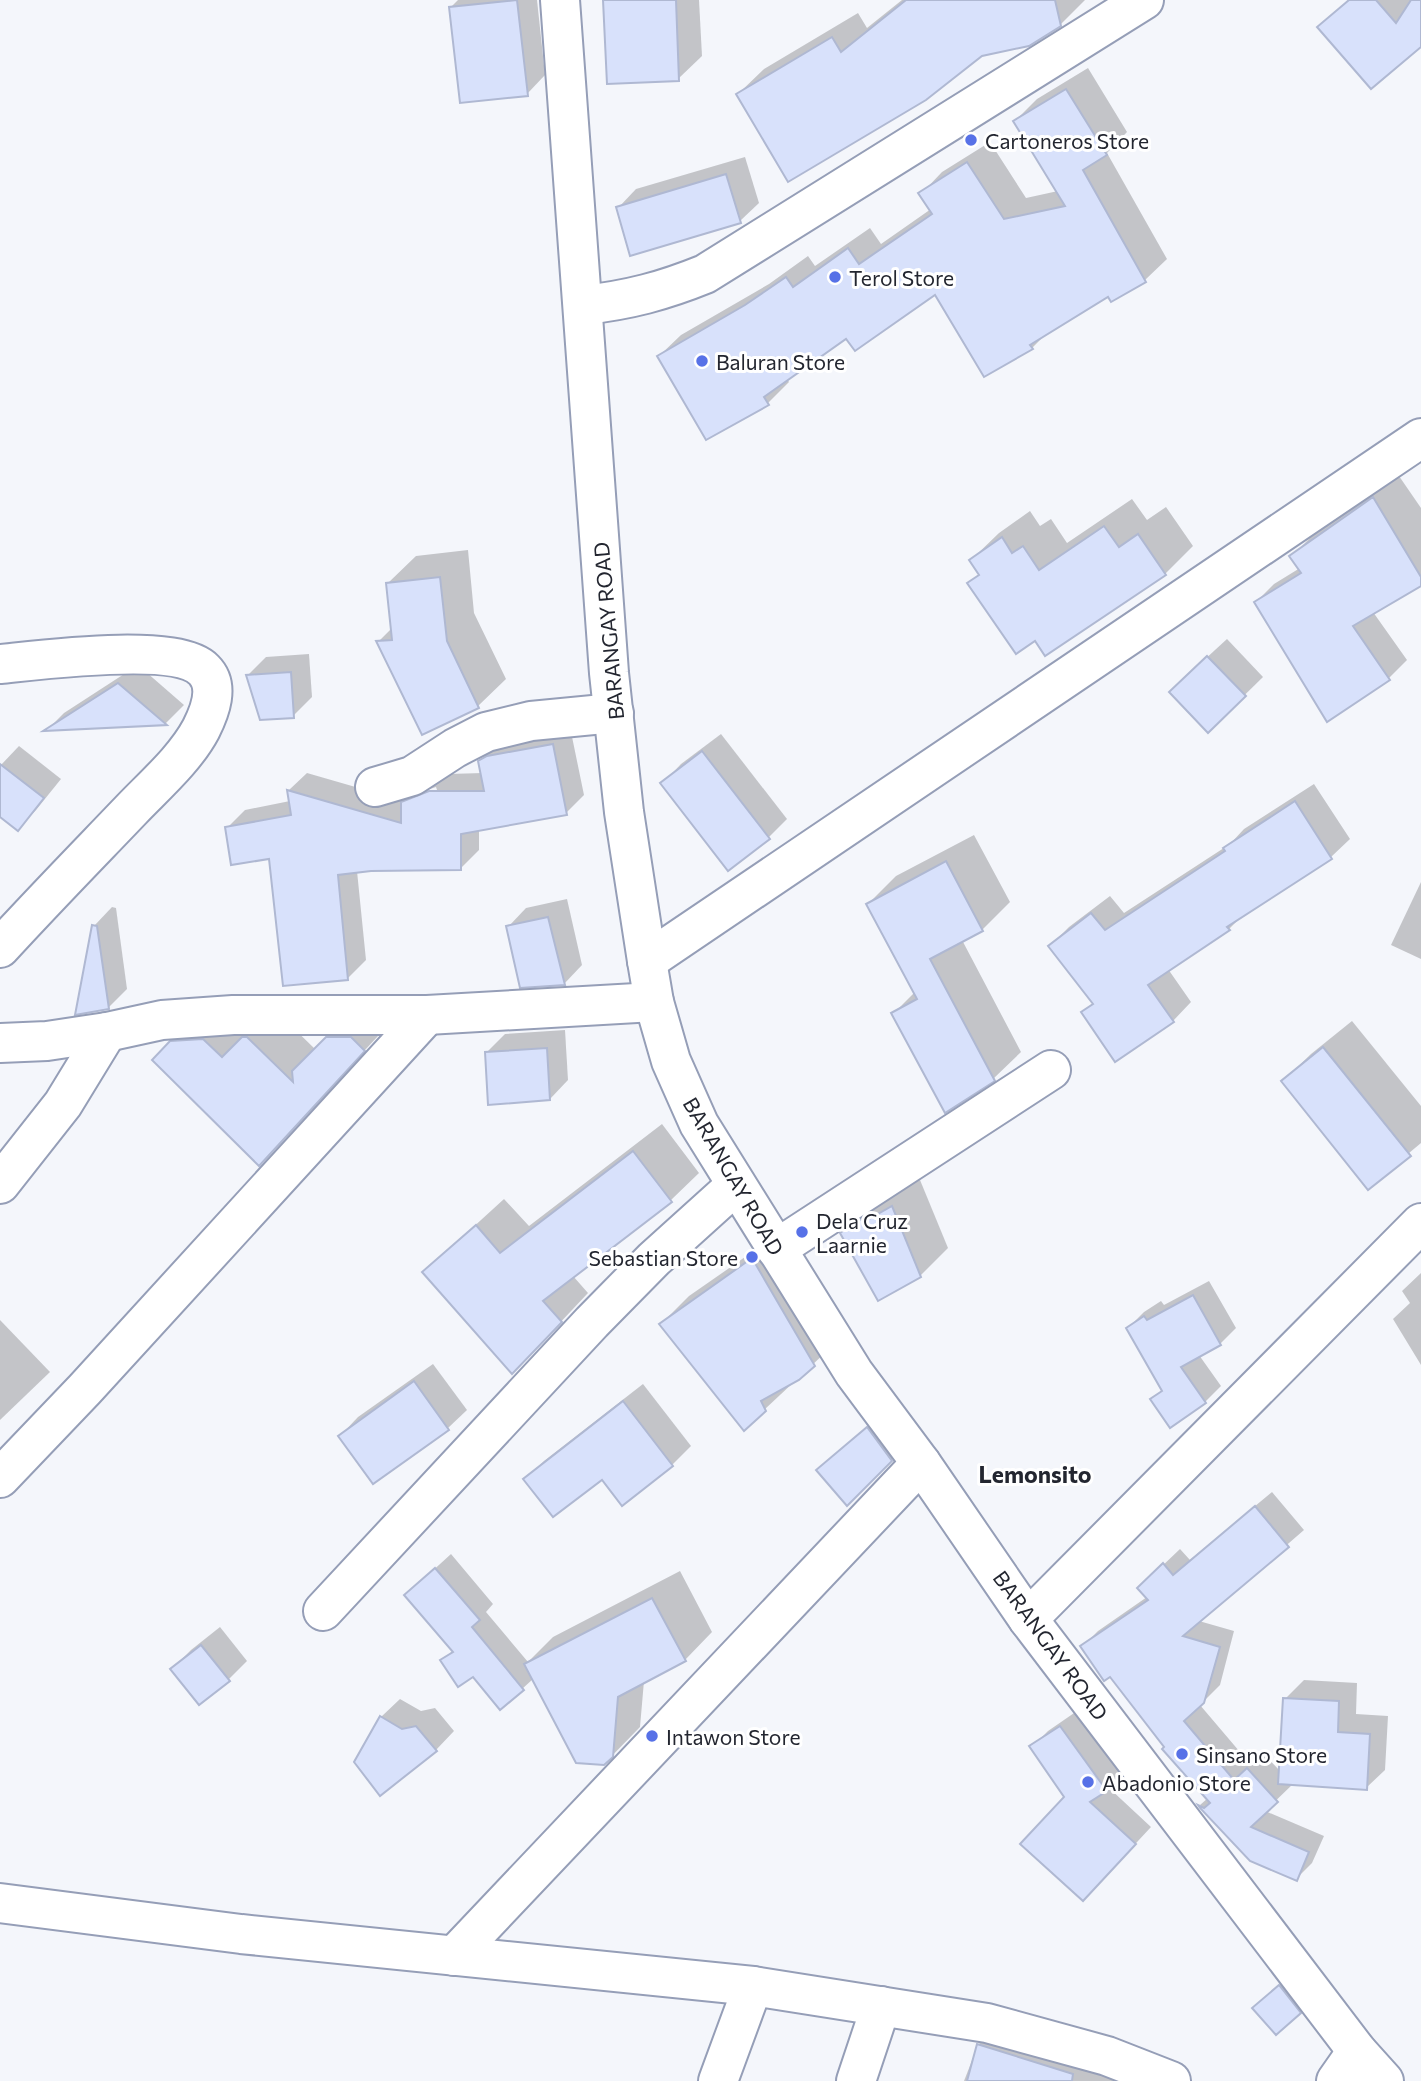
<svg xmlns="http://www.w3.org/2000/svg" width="1421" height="2081" viewBox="0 0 1421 2081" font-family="Commissioner,sans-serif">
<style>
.shadow{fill:#0003;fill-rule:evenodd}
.building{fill:#d8e1fb;stroke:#afb8d2;stroke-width:2}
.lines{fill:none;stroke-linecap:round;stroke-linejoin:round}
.minor-casing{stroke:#959eb7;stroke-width:42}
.minor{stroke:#fff;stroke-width:38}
.poi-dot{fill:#5771e7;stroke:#fff;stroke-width:2.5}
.labels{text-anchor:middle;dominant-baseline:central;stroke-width:6;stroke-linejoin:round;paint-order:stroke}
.poi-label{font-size:21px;fill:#232630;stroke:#fff;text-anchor:start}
.street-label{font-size:21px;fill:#232630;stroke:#fff}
.neighbourhood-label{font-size:23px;font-weight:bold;fill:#232630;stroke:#fff}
</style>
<rect width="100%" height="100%" fill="#f4f6fb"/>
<g class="shadow">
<path d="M458,0h79l8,75 -18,19 -76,-87z"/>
<path d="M605,0h94l3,56 -24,23z"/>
<path d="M902,0h183l-25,25 -322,69 26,-25 94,-56 9,15z"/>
<path d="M1348,0h73v48l-101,-21z"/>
<path d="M1088,68l39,64 -20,21 60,106 -22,21 -33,20 -3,-5 -63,39 -14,14 -97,-56 -88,45 -60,42 2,3 -22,22 -108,-48 22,-21 88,-51 39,-28 7,10 55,-38 11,16 50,-35 -10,-15 21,-22 48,-30 36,56 32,-7 -43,-70 22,-22z"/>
<path d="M745,157l14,46 -19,18 -122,-13 18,-19z"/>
<path d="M1399,476l22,32v76l-48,28 34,48 -18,18 -61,42 -72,-118 18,-18 26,-16 -8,-12 18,-18z"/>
<path d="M1132,499l15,21 19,-13 27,39 -28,28 -119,80 -11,-15 -66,-56 11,-10 -9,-13 28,-27 31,-22 10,15 11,-7 16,24z"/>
<path d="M468,550l6,63 32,66 -28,27 -56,27 -44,-91 15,-15 -5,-44 28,-27z"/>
<path d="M1227,639l36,38 -54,53 -19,-57z"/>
<path d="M309,654l3,43 -19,19 -45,-41 18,-18z"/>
<path d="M138,665l46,40 -18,18 -118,6 16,-16z"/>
<path d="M570,727l14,68 -18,18 -87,16v21l-18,18 -104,3 9,89 -18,18 -78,-121 -43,-29 18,-18 45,-9 -1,-11 18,-17 97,28 17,-17 27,-10 35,-1 -3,-12 19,-18zM436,787l1,3 -19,7v-4z"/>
<path d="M721,734l66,85 -18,18 -106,-54 18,-19z"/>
<path d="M19,746l42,33 -25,31 -18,19 -18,-14v-49z"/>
<path d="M1314,784l36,55 -19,18 -87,57 -15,15 -61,40 23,33 -18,19 -90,-9 11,-10 -44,-56 19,-19 41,-31 14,17 106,-69 14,-15z"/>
<path d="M974,835l36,67 -28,28 -20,10 59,112 -28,27 -99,-66 21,-21 -47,-88 28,-28z"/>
<path d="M1421,882v77l-30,-14z"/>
<path d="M567,899l15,66 -18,19 -56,-57 18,-19z"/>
<path d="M112,907l4,1 11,81 -19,19 -14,-82z"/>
<path d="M275,1010l41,40 40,-40 35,12 -132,142 -104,-104 45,-46z"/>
<path d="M1352,1021l69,85v37l-49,41 -89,-103 28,-27z"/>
<path d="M565,1030l3,50 -18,19 -63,-47 18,-18z"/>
<path d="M662,1124l37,49 -28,27 -98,76 15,17 -48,51 -116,-72 80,-73 25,27z"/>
<path d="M920,1180l28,68 -28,28 -78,-42 28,-28z"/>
<path d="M781,1232l61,105 -78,73 -103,-86 28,-28z"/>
<path d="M1421,1273v-1v93l-28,-46 17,-16 -8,-12z"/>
<path d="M1209,1281l27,47 -16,16 -21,11 22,31 -16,16 -34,24 -19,-26 11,-11 -35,-61 16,-16 17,-11 3,4z"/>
<path d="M0,1320l50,52 -50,48z"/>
<path d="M433,1364l34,46 -19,18 -75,54 -33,-46 18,-19z"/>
<path d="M643,1384l48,62 -19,19 -69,13 -77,1 18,-18z"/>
<path d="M886,1410l24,31 -19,19 -73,10z"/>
<path d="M1272,1492l32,38 -105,91 35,10 -14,54 -20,20 51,60 13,-11 16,17 5,-72 19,-19 53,3 -1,31 32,2 -3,54 -19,18 -72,-5 -29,28 59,25 -12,27 -16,16 -45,-19 -51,-55 8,-7 -98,-123 -28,-28 16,-16 49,-34 -8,-9 41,-39 10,11z"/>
<path d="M451,1554l42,50 -7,8 42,50 25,-25 127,-66 32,61 -27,28 -41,21 -4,46 -36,37 -71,-85 -32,29 -28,-33 -30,-14 10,-11 -47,-55z"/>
<path d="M220,1627l27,34 -19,19 -56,-11 19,-19z"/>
<path d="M400,1699l21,12 14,-3 19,23 -18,19 -55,-33z"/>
<path d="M1077,1711l45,62 -14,14 43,40 -52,56 -32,-86 -35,-50 16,-16z"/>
<path d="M1289,1977l19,26 -8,9 -36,-13z"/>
<path d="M1001,2021l131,60h-168l14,-36z"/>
</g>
<g class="building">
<path d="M517,0l11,96 -68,7 -11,-96z"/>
<path d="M603,0h73l3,81 -72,3z"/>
<path d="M906,0h149l6,26 -32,20 -47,10 -56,44 -138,82 -52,-88 96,-57 9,15z"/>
<path d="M1349,0h27l20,23 15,-23h10v47l-50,42 -54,-62z"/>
<path d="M1066,89l41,66 -24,15 63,112 -35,20 -3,-5 -78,48 3,4 -49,28 -49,-82 -80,56 -9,-12 -82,58 5,8 -63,35 -49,-84 88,-51 41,-28 7,10 55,-39 11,16 73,-50 -14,-21 49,-31 37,57 61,-13 -52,-85z"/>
<path d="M726,174l15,49 -111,33 -14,-49z"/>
<path d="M1373,497l48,80v9l-68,40 37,54 -63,42 -73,-120 47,-29 -12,-17z"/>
<path d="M1104,526l15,21 19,-13 28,41 -121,81 -10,-15 -19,13 -49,-71 12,-8 -10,-15 33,-23 10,16 11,-7 16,24z"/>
<path d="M440,577l7,64 32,67 -57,27 -46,-94 16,-1 -6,-57z"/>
<path d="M1207,656l39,40 -38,37 -39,-41z"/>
<path d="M291,672l3,46 -34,2 -14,-45z"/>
<path d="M118,683l49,42 -124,6z"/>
<path d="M553,744l14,71 -106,19v36l-90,1 -33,4 10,105 -65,6 -14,-127 -38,6 -6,-38 66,-12 -4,-25 114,33v-21l28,-11h55l-6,-30 9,-5z"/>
<path d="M702,751l68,88 -42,32 -68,-88z"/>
<path d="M0,764l44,34 -26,33 -18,-14z"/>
<path d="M1295,801l37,58 -105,68 3,3 -82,55 26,37 -59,40 -34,-50 12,-8 -45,-58 43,-33 14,17 120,-79 -2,-3z"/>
<path d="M946,861l37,70 -53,28 65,122 -50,32 -54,-100 26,-14 -51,-95z"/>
<path d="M548,917l17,68 -45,3 -14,-62z"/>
<path d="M92,925l5,1 12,83 -34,6z"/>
<path d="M242,1037h5l46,45 -1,-11 34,-34h25l14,14 -106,115 -107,-106 18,-19 33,-2 19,18z"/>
<path d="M1323,1047l88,109 -43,34 -87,-109z"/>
<path d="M547,1048l3,52 -62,5 -3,-53z"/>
<path d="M633,1151l39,51 -129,99 19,21 -50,52 -90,-102 54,-47 24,28z"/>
<path d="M892,1206l29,71 -43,24 -38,-68 28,-18 1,4z"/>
<path d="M752,1258l63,108 -16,14 -38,21 5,10 -22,20 -85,-107z"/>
<path d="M1193,1295l28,50 -40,22 25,36 -36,25 -20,-29 12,-8 -36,-63 18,-12 3,4z"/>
<path d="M414,1381l35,49 -76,54 -35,-48z"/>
<path d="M623,1401l50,65 -51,40 -20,-26 -49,37 -30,-38z"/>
<path d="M867,1427l25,34 -45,45 -31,-36z"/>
<path d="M1255,1506l34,41 -106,89 37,11 -16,56 -20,18 50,59 13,-12 31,34 -27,25 58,25 -12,29 -47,-20 -50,-53 -2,-3 6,3 6,-5 -48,-54 2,-2 -54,-70 -6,4 -24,-35 68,-46 -11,-12 26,-25 10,12z"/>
<path d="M435,1568l45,52 -8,7 52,63 -24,20 -27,-33 -15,10 -18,-27 13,-8 -49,-57z"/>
<path d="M652,1598l34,63 -68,36 -5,60 -9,8 -28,-2 -52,-99z"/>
<path d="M201,1645l29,36 -31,24 -29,-36z"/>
<path d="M1283,1698l56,3 -1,31 32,2 -3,56 -89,-6z"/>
<path d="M380,1716l22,13 14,-3 21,25 -57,45 -26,-34z"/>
<path d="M1060,1726l47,65 -17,11 46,42 -53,57 -63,-57 44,-47 -35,-51z"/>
<path d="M1279,1985l22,28 -25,22 -24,-27z"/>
<path d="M977,2044l96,30 -1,7h-105z"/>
</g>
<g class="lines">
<defs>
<g id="minor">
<path d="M560,0l49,673 15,139 23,149 7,41 17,59 28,63 155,249 67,90 107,156 329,432 27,30"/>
<path d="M584,305c45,-5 79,-14 121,-31l439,-274"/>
<path d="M0,664c40,-4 177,-22 204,6 16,16 6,41 -3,59 -16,30 -46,56 -69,80 -44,46 -89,92 -132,139"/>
<path d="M375,787l37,-11 43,-28 31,-16 45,-11 83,-8"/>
<path d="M647,961l774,-523"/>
<path d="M0,1043l47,-2 60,-9 55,-12 71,-5h194l227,-13"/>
<path d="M0,1184l63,-80 44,-72"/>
<path d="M776,1249l275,-179"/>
<path d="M0,1478l85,-89 342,-374"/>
<path d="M323,1611l269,-289 62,-63 82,-74"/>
<path d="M1028,1619l393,-396"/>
<path d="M0,1903l241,31 512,52 234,37 120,33 64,25"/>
<path d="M454,1956l467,-493"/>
<path d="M718,2081l35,-95"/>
<path d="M856,2081l25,-75"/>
<path d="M1336,2081l21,-30"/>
</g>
</defs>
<use href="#minor" class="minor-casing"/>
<use href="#minor" class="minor"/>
</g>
<g class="poi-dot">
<circle cx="971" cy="140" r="7"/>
<circle cx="835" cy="277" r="7"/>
<circle cx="702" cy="361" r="7"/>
<circle cx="802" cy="1232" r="7"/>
<circle cx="752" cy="1257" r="7"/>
<circle cx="652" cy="1736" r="7"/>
<circle cx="1182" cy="1754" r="7"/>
<circle cx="1088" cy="1782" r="7"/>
</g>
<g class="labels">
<g class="poi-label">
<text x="985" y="140">Cartoneros Store</text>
<text x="849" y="277">Terol Store</text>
<text x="716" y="361">Baluran Store</text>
<text x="816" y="1220">Dela Cruz<tspan x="816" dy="24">Laarnie</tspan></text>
<text x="738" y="1257" text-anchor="end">Sebastian Store</text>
<text x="666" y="1736">Intawon Store</text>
<text x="1196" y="1754">Sinsano Store</text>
<text x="1102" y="1782">Abadonio Store</text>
</g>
<g class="street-label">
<text transform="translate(608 631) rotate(-95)">BARANGAY ROAD</text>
<text transform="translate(734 1176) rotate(60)">BARANGAY ROAD</text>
<text transform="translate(1051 1645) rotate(54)">BARANGAY ROAD</text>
</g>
<g class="neighbourhood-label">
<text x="1035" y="1474">Lemonsito</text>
</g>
</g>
</svg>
